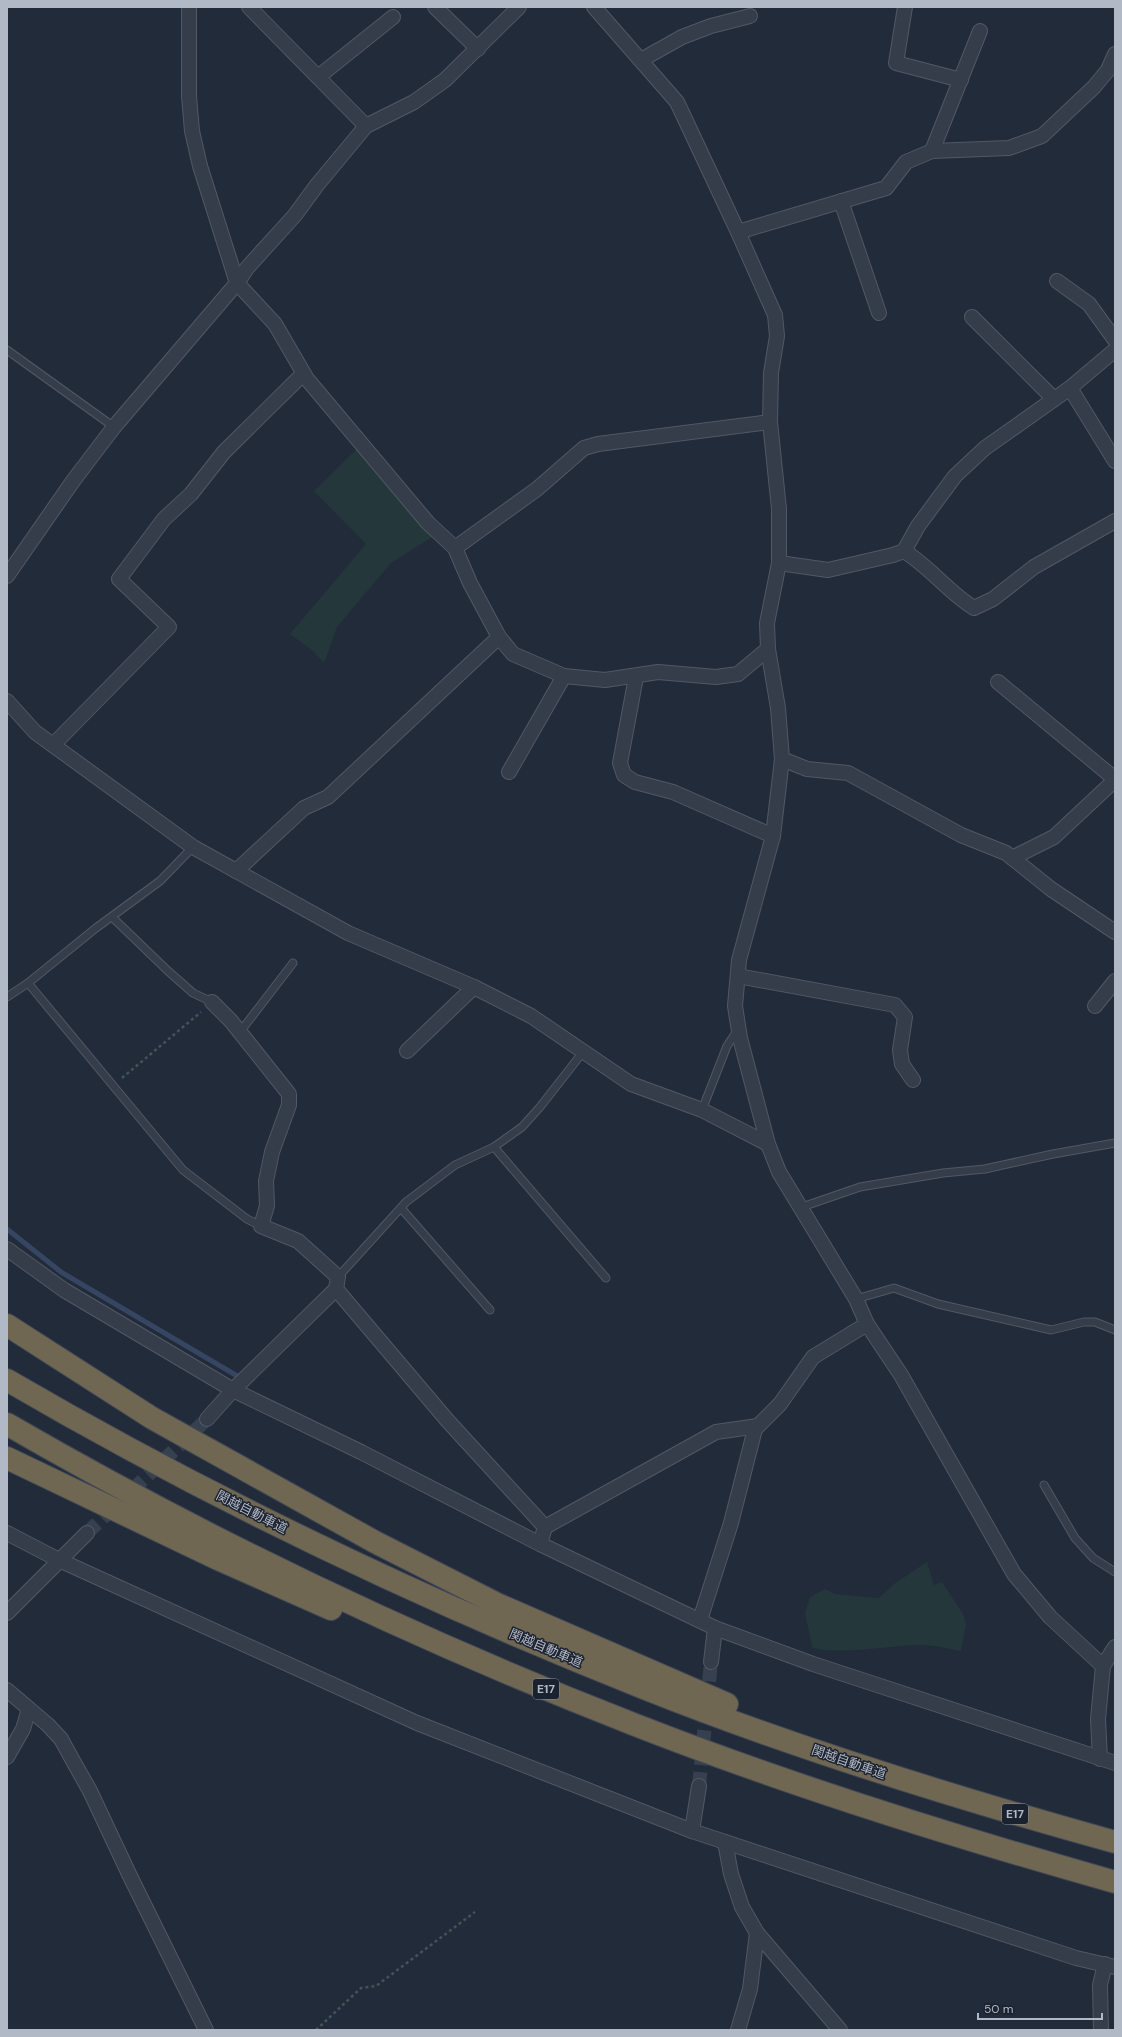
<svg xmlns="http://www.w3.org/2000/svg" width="1122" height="2037" viewBox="0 0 1122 2037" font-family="'DM Sans','Noto Sans JP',sans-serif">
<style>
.green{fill:#24373b}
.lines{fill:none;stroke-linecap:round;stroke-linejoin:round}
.stream{stroke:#364561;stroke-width:5}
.street-tunnel{stroke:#37404f;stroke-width:14;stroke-dasharray:14 7;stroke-linecap:butt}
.lane-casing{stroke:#515865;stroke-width:9}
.street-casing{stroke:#515865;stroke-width:16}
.highway-casing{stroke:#414855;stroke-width:24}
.path{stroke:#425458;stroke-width:2.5;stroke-dasharray:3 3;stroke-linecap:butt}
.lane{stroke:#363d4a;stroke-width:7}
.street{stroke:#363d4a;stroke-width:14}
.highway{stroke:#706753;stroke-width:22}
.labels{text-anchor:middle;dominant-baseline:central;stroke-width:3;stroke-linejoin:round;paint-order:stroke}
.shield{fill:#1b222f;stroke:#848b99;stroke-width:1}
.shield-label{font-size:12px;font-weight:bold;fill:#b1b8c6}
.street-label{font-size:13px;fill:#b1b8c6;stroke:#1b222f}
</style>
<rect width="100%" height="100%" fill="#222b3a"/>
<g class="green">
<path d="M360,446l74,90 -43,27 -54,64 -13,36 -11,-12 -23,-17 76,-90 -52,-53z"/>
<path d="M927,1562l7,23 8,-3 21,32 3,10 -5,27c-12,-2 -26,-6 -39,-6 -26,0 -90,11 -110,2l-7,-34 5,-16 15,-8 10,5 44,4 15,-14z"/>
</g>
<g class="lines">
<path class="stream" d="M7,1229l54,43 178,105"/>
<g class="street-tunnel">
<path d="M87,1533l120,-114"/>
<path d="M699,1786l12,-124"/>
</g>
<defs>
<g id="lane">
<path d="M7,350l107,77"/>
<path d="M113,918l55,53 25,22 19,9"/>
<path d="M28,983l155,187 64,49 14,7"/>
<path d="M7,997l21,-14 68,-55 64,-47 33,-34"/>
<path d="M240,1032l53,-69"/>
<path d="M702,1110l25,-64 10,-15"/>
<path d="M494,1147l112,131"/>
<path d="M802,1207l58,-20 83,-14 42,-4 68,-15 62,-11"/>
<path d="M401,1208l89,102"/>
<path d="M338,1277l68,-75 49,-37 39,-18 28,-20 18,-20 43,-55"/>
<path d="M856,1299l38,-11 44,16 113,26 33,-8h11l20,8"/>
<path d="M1044,1485l31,53 18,20 22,14"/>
</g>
<g id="street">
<path d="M189,7v89l3,35 8,35 37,117 38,41 32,55 121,144 27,25 15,35 29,54 14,17 51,22 41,4 53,-8 58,5 22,-3 30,-25"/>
<path d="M249,7l117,119"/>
<path d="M435,7l43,42"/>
<path d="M594,7l83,95 61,130 37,83 2,21 -6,37 -1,49 9,87v54l-12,60 1,26 10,59 4,51 -9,77 -34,124 -4,46 5,32 28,106 11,28 77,127 11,25 34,51 113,199 36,43 53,49 12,-19"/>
<path d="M905,7l-9,56 65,17"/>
<path d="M641,60l41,-23 29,-11 39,-10"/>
<path d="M318,77l75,-60"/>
<path d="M932,151l48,-120"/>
<path d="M841,201l38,112"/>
<path d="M738,232l148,-44 20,-26 26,-11 77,-3 33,-12 52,-49 14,-17 7,-16"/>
<path d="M1057,281l32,23 26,36"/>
<path d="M972,317l77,77 4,6"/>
<path d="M1070,388l45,73"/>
<path d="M455,548l82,-59 47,-41 14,-4 172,-22"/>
<path d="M904,551c26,16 44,41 70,57l19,-9 41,-32 81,-46"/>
<path d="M779,563l49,7 65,-15 11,-4 14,-25 37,-50 30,-28 85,-60 45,-38"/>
<path d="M7,576l66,-95 41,-54 123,-144 10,-15 48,-53 22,-30 49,-59 48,-24 31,-22 74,-73"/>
<path d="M636,677l-16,86 4,12 11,7 38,10 100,44"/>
<path d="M998,682l117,97"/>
<path d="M7,701l28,31 158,115 155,86 126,54 57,29 100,68 71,26 66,34"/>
<path d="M53,745l116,-118 -50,-48 45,-60 27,-25 33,-42 79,-78"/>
<path d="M782,759l25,10 41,4 113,62 45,18 45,36 64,43"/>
<path d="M509,772l55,-96"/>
<path d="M1012,858l42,-21 61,-57"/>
<path d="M236,871l68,-63 24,-11 171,-160"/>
<path d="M738,976l157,29 10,12 -5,33 2,14 11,16"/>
<path d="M1095,1006l20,-25"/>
<path d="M407,1051l67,-64"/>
<path d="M7,1249l57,41 169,100 128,62 179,92 175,84 98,36 302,99"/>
<path d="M336,1289l111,131 98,107 -5,17"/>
<path d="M207,1419l26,-29 103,-101 2,-12 -40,-36 -37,-15 6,-20 -1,-25 6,-29 17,-47v-11l-58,-73 -19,-19"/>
<path d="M545,1527l171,-95 42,-6"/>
<path d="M7,1533l52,27 358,163 275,108 384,127 39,9"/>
<path d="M7,1613l80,-80"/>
<path d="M700,1620l31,-97 24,-94 25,-25 33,-47 54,-33"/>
<path d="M711,1662l4,-34"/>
<path d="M7,1690l41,35 13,14 11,20 18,32 39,83 77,156"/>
<path d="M7,1757l16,-28 6,-20"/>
<path d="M1100,1759l-2,-40 5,-53"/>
<path d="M692,1831l7,-45"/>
<path d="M725,1842l6,32 11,33 15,26 83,97"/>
<path d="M738,2030l12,-41 7,-56"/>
<path d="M1101,2030l-1,-45 5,-21"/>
</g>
<g id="highway">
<path d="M7,1325l145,93 223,124 122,62 230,100"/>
<path d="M7,1380c204,119 418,221 637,308 153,61 312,110 471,154"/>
<path d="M7,1424c200,116 411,216 626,300 158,62 319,112 482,158"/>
<path d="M7,1458l211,101 113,50"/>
</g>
</defs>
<use href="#lane" class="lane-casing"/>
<use href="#street" class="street-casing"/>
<use href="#highway" class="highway-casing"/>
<g class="path">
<path d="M122,1078l79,-66"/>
<path d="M316,2030l45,-42 15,-2 99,-74"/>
</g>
<use href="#lane" class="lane"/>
<use href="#street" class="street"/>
<use href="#highway" class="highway"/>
</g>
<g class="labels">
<g class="shield">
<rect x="533" y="1679" width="26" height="20" rx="3"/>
<rect x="1002" y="1804" width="26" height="20" rx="3"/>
</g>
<g class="shield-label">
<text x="546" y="1689">E17</text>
<text x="1015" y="1814">E17</text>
</g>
<g class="street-label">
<text transform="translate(252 1512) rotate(27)">関越自動車道</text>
<text transform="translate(546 1648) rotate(23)">関越自動車道</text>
<text transform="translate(849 1762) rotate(19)">関越自動車道</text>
</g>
</g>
<rect width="1122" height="2037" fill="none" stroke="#b1b8c6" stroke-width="16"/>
<path d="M978 2013v6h124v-6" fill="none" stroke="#b1b8c6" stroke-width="2"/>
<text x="984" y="2013" font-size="12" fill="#b1b8c6" stroke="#1b222f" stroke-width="3" paint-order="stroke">50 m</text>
</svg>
